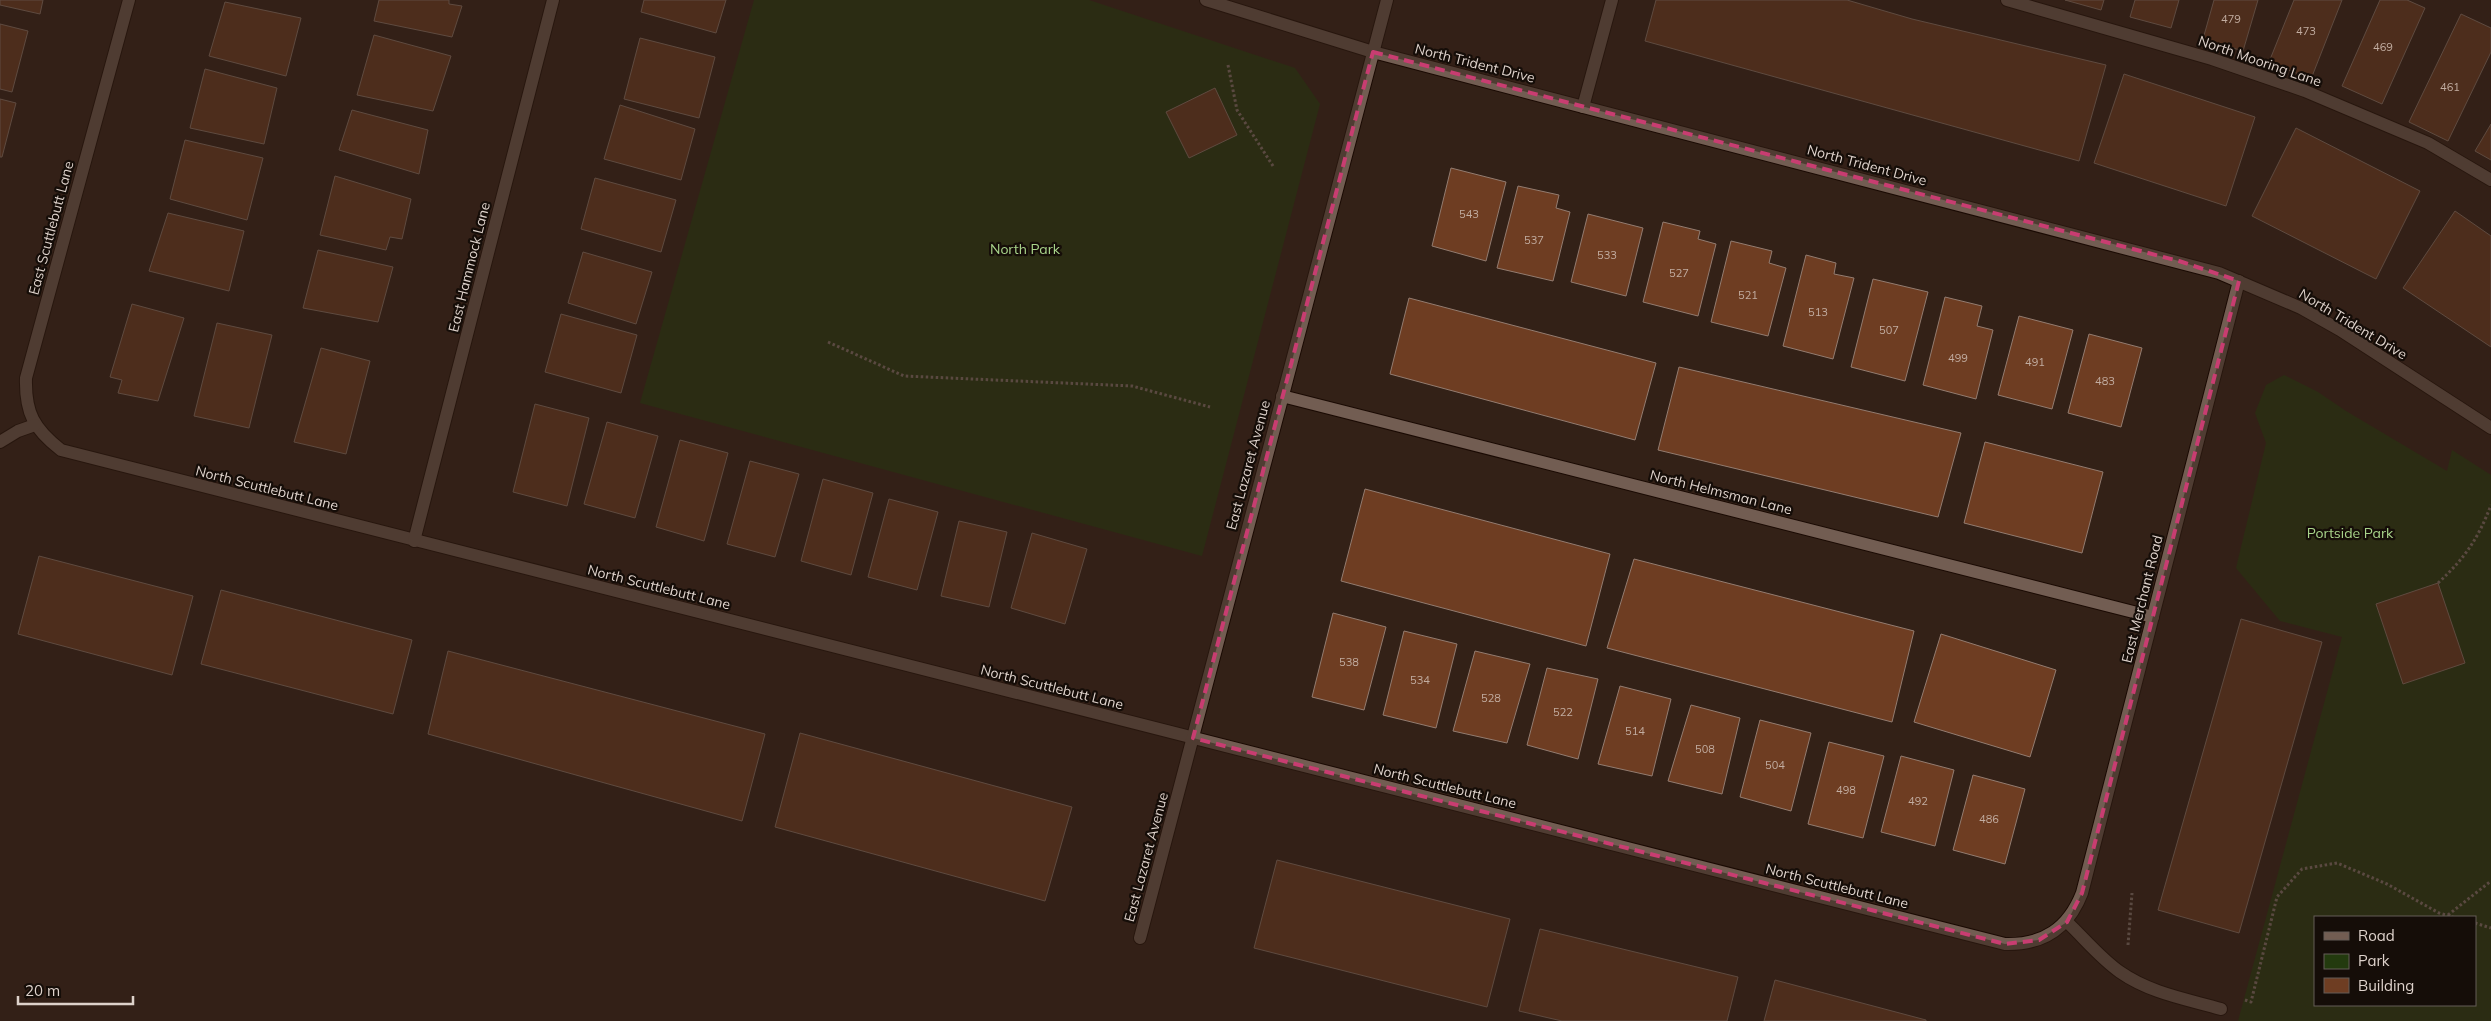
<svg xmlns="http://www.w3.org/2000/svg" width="2491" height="1021" viewBox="0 0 2491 1021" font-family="Mulish,sans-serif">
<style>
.green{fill:#233a0e;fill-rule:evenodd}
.building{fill:#6e3d22;stroke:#937c70}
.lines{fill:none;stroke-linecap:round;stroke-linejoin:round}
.minor-casing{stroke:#1a0a03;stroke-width:14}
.path{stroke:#8a7b73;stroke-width:3;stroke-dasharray:2.5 2.5;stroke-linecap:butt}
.minor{stroke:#725d52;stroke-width:12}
.marked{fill:none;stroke:#c83d71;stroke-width:4;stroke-dasharray:10 6;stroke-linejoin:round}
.labels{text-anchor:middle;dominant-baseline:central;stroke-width:4.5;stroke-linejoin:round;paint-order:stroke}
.number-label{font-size:11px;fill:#c2ada1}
.street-label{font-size:14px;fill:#ded2cb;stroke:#150d08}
.park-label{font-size:14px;fill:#a9d58b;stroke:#150d08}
</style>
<rect width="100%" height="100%" fill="#332117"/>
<g class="green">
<path d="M754,0h335l206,68 25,36 -118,452 -562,-153z"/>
<path d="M2284,375l34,17 28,19 101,60 5,-21 39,25v546h-253l104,-384 -62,-16 -44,-53 30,-125 -11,-30 11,-28zM2315,917h160v88h-160z"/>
</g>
<g class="building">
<path d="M0,0h43l-3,14 -40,-9z"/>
<path d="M379,0h70v4l13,2 -10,31 -78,-16z"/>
<path d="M644,0h82l-10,33 -75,-21z"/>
<path d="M1656,0h191l65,19 194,46 -27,96 -434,-120z"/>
<path d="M2065,0h39l-3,10z"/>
<path d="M2135,0h44l-8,28 -41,-11z"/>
<path d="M2214,0h44l-15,51 -40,-12z"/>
<path d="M2294,0h48l-31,79 -42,-17z"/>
<path d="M2380,0h27l18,8 -43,96 -40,-18z"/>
<path d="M225,2l76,16 -15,58 -77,-20z"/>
<path d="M2461,14l30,14v24l-43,89 -39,-19z"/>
<path d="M0,24l28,7 -16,61 -12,-3z"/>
<path d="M374,35l77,21 -18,55 -76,-16z"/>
<path d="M640,38l75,19 -16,61 -75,-19z"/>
<path d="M205,69l72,19 -13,56 -74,-16z"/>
<path d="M2124,74l131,43 -29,89 -132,-43z"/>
<path d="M1215,88l22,47 -48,23 -23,-46z"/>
<path d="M0,99l16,4 -14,54h-2z"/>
<path d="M620,105l75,24 -14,51 -77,-21z"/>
<path d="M352,110l76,20 -9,44 -80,-24z"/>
<path d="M2491,124v36l-16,-9z"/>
<path d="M2296,128l124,63 -44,88 -124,-63z"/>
<path d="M185,140l78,18 -16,62 -77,-21z"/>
<path d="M1451,168l55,14 -20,79 -54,-15z"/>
<path d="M335,176l76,23 -9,40 -12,-2 -4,13 -66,-15z"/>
<path d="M595,178l81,22 -15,52 -80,-23z"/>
<path d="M1518,186l41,9 -3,13 14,4 -17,69 -56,-13z"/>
<path d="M2455,211l36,25v111l-88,-59z"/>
<path d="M168,213l76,18 -15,60 -80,-20z"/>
<path d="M1588,214l55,14 -17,68 -55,-14z"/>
<path d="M1663,222l37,9 -2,8 18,5 -18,72 -55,-14z"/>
<path d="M1731,241l41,10 -3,12 17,5 -18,68 -57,-14z"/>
<path d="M318,250l75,17 -15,55 -75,-14z"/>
<path d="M583,252l69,20 -16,52 -68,-21z"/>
<path d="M1806,255l30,8 -2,11 20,4 -21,81 -50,-13z"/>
<path d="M1873,279l55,13 -23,89 -54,-14z"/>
<path d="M1945,297l37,9 -5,20 16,4 -17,69 -53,-14z"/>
<path d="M1409,298l247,65 -21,77 -245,-66z"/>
<path d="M132,304l52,14 -26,83 -40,-8 4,-13 -12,-3z"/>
<path d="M561,314l76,21 -16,58 -76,-21z"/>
<path d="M2019,316l54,14 -21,79 -54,-14z"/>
<path d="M217,323l55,12 -23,93 -55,-12z"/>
<path d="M2089,334l53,14 -21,79 -53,-14z"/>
<path d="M321,348l49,13 -24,93 -52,-12z"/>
<path d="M1679,367l282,66 -23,84 -280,-67z"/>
<path d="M535,404l54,14 -22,88 -54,-14z"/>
<path d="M607,422l51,14 -23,82 -51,-14z"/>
<path d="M680,440l48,13 -24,88 -48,-14z"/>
<path d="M1985,442l118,30 -21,81 -118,-30z"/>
<path d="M750,461l49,13 -24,83 -48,-13z"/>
<path d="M823,479l50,14 -22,82 -50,-14z"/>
<path d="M1365,489l245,65 -24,92 -245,-65z"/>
<path d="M889,499l49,13 -21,78 -49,-13z"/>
<path d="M959,521l48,11 -18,75 -48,-11z"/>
<path d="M1032,533l55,16 -22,75 -54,-16z"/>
<path d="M39,556l154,40 -21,79 -154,-41z"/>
<path d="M1634,559l280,72 -22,91 -285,-74z"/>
<path d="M2438,583l27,80 -62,21 -27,-80z"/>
<path d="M221,590l191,50 -19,74 -192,-50z"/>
<path d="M1333,613l53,14 -22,83 -52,-13z"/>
<path d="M2241,619l81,23 -83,291 -81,-23z"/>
<path d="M1404,631l53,13 -21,84 -53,-13z"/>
<path d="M1941,634l115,36 -26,87 -116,-35z"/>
<path d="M448,651l317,83 -23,87 -314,-87z"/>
<path d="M1475,651l55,13 -23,79 -54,-12z"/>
<path d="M1547,668l51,11 -20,80 -51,-14z"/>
<path d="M1620,686l51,13 -19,77 -54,-12z"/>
<path d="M1691,705l49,13 -18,76 -54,-13z"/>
<path d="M1760,720l51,13 -20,78 -51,-14z"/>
<path d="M800,733l272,74 -27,94 -270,-74z"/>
<path d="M1829,742l55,14 -21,82 -55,-14z"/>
<path d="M1901,756l53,14 -19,76 -54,-14z"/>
<path d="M1973,775l52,14 -20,75 -52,-14z"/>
<path d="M1277,860l233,59 -23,88 -233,-59z"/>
<path d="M1540,929l198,48 -11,44h-165l-43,-10z"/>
<path d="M1775,980l151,40v1h-162z"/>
</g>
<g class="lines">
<defs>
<g id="minor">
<path d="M129,0l-103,378c-1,35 8,51 35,72l1944,494c38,1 63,-15 77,-51l157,-612"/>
<path d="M1206,0l167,52 846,221 82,35 39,22 151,98"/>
<path d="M2007,0l205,59 93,32 123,52 63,37"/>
<path d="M1583,107l29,-107"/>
<path d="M1282,396l871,221"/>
<path d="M0,442l18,-11 17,-6"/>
<path d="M414,541l139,-541"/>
<path d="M2067,922c17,16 33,36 53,50 30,21 66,27 101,37"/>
<path d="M1140,938l247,-938"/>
</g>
</defs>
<use href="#minor" class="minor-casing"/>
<g class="path">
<path d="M1228,65l9,45 36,56"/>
<path d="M828,342l76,34 228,10 78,21"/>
<path d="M2438,583c27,-25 40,-44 53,-78"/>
<path d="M2448,915l43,-34"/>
<path d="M2475,923l16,5"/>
<path d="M2128,945l4,-52"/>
<path d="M2245,1000l6,2 26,-105 25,-28 35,-6 50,21 52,29 14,4"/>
</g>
<use href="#minor" class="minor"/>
</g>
<path d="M0 0H2491V1021H0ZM1373,52l806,209 60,20 -157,612 -15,29 -28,18 -34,4 -812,-206z" fill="#332117" fill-opacity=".55" fill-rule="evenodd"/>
<path class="marked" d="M1373,52l806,209 60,20 -157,612 -15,29 -28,18 -34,4 -812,-206z"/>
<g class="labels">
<g class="number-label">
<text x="2231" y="19">479</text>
<text x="2306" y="31">473</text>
<text x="2383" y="47">469</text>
<text x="2450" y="87">461</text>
<text x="1469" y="214">543</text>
<text x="1534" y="240">537</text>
<text x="1607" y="255">533</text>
<text x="1679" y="273">527</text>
<text x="1748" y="295">521</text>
<text x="1818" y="312">513</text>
<text x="1889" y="330">507</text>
<text x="1958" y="358">499</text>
<text x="2035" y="362">491</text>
<text x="2105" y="381">483</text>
<text x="1349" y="662">538</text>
<text x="1420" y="680">534</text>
<text x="1491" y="698">528</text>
<text x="1563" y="712">522</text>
<text x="1635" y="731">514</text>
<text x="1705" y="749">508</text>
<text x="1775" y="765">504</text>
<text x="1846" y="790">498</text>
<text x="1918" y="801">492</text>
<text x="1989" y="819">486</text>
</g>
<g class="street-label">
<text transform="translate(2260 61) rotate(19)">North Mooring Lane</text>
<text transform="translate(1475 63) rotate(14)">North Trident Drive</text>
<text transform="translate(1867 165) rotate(15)">North Trident Drive</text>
<text transform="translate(51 228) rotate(-75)">East Scuttlebutt Lane</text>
<text transform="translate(469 267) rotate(-76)">East Hammock Lane</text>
<text transform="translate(2353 324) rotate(31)">North Trident Drive</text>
<text transform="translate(1248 465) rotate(-75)">East Lazaret Avenue</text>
<text transform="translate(267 488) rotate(14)">North Scuttlebutt Lane</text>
<text transform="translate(1721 492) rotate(14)">North Helmsman Lane</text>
<text transform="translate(659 587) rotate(14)">North Scuttlebutt Lane</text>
<text transform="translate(2142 599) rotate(-76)">East Merchant Road</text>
<text transform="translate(1052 687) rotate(14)">North Scuttlebutt Lane</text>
<text transform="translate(1445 786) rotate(14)">North Scuttlebutt Lane</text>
<text transform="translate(1146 857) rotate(-75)">East Lazaret Avenue</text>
<text transform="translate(1837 886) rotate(14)">North Scuttlebutt Lane</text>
</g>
<g class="park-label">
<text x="1025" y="249">North Park</text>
<text x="2350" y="533">Portside Park</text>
</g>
</g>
<rect x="2314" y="916" width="162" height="90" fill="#150d08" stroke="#655c56"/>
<rect x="2324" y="932" width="25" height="8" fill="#725d52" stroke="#655c56"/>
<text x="2358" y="941" font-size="15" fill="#ded2cb">Road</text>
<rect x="2324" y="954" width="25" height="15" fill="#233a0e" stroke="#655c56"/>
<text x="2358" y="966" font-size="15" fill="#ded2cb">Park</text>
<rect x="2324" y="978" width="25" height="15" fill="#6e3d22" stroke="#655c56"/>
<text x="2358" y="991" font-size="15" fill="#ded2cb">Building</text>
<path d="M18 996v8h115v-8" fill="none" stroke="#ded2cb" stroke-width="2.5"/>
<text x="25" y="996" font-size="15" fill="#ded2cb" stroke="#150d08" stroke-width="4" paint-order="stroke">20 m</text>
</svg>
